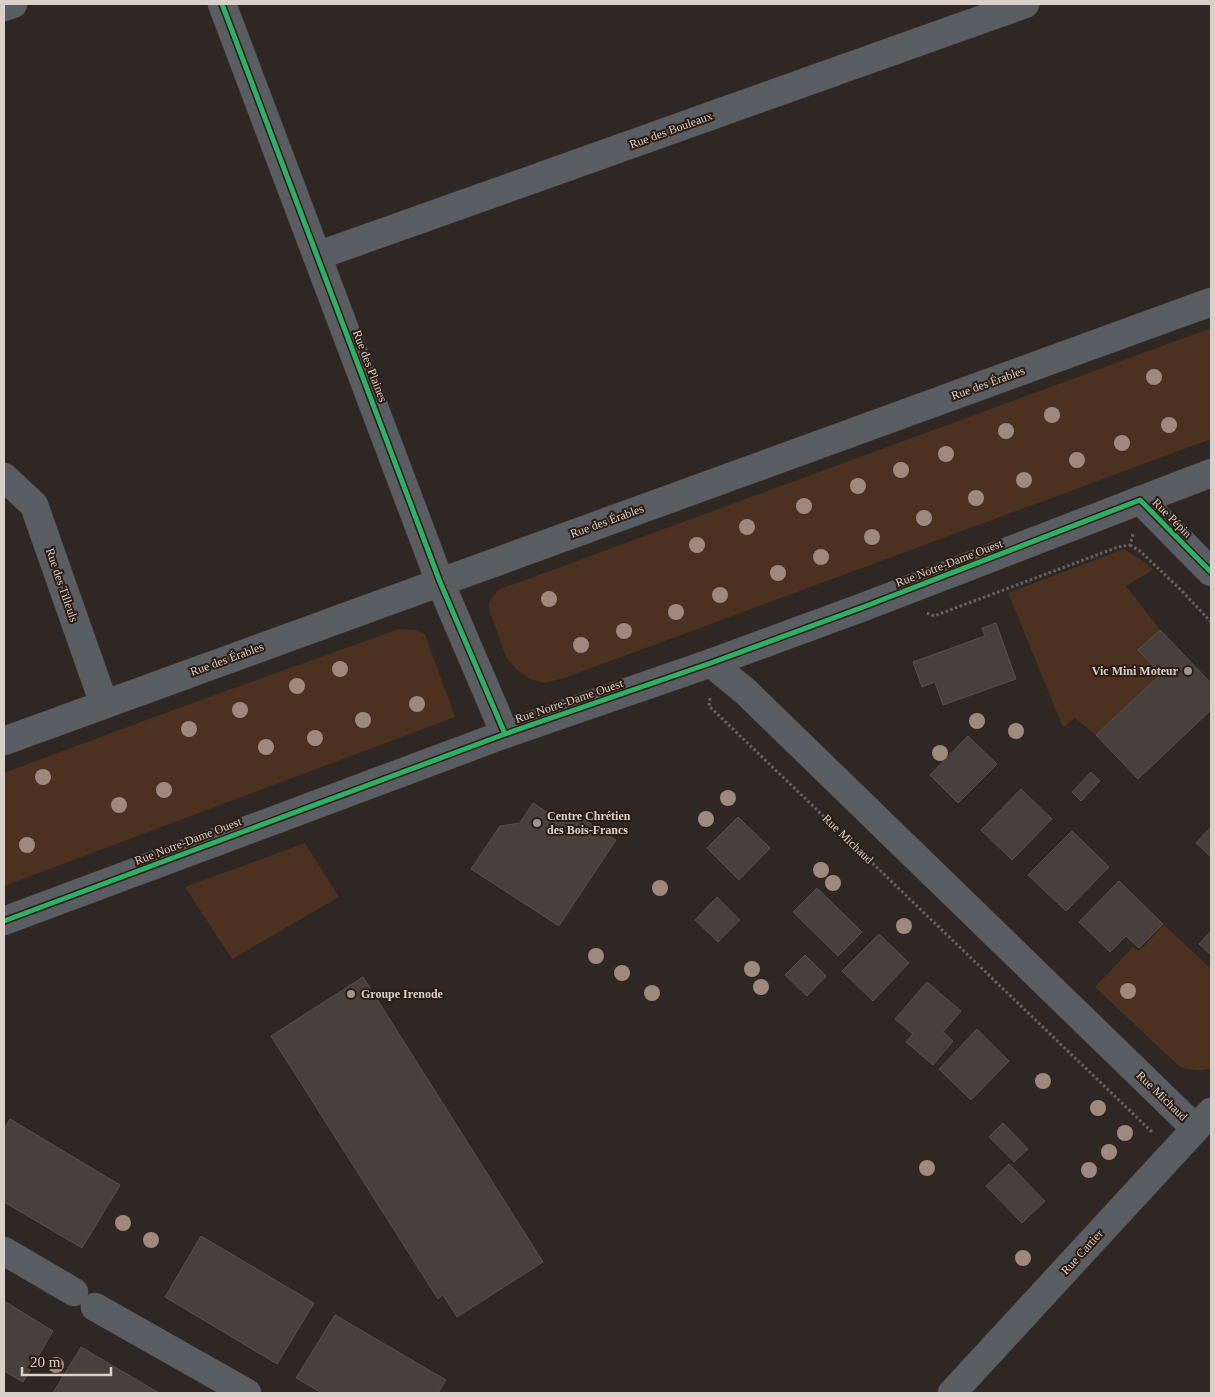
<svg xmlns="http://www.w3.org/2000/svg" width="1215" height="1397" viewBox="0 0 1215 1397" font-family="Georgia,serif">
<style>
.green{fill:#4d3120}
.building{fill:#47403c;stroke:#56504c}
.lines{fill:none;stroke-linecap:round;stroke-linejoin:round}
.minor-casing{stroke:#4a433f;stroke-width:29}
.tertiary-casing{stroke:#4a433f;stroke-width:29}
.path{stroke:#646365;stroke-width:3;stroke-dasharray:2.5 2.5;stroke-linecap:butt}
.minor{stroke:#5a5d62;stroke-width:28}
.tertiary{stroke:#5a5d62;stroke-width:28}
.cycleway-casing{stroke:#2b1d14;stroke-width:8}
.cycleway{stroke:#2db169;stroke-width:5}
.tree{fill:#9f897e}
.poi-dot{fill:#9e9590;stroke:#2b1d14;stroke-width:2}
.labels{text-anchor:middle;dominant-baseline:central;stroke-width:4;stroke-linejoin:round;paint-order:stroke}
.street-label{font-size:12px;fill:#dad0ca;stroke:#2b1d14}
.poi-label{font-size:12px;font-weight:bold;fill:#dad0ca;stroke:#2b1d14;text-anchor:start}
</style>
<rect width="100%" height="100%" fill="#2f2723"/>
<g class="green">
<path d="M1211,328v111l-644,238 -22,6 -15,-4 -13,-9 -11,-13 -16,-45 -1,-9 4,-7 5,-6z"/>
<path d="M1124,549l30,20 -28,17 34,44 -22,20 23,24 -65,61 -21,-17 -12,9 -55,-134z"/>
<path d="M399,629l17,1 9,4 30,83 -451,169v-113l172,-64z"/>
<path d="M305,843l34,54 -107,62 -47,-72z"/>
<path d="M1164,925l47,44v99c-11,4 -22,2 -32,-2l-84,-79 38,-40 6,4z"/>
</g>
<g class="building">
<path d="M996,623l20,56 -73,26 -8,-23 -13,5 -9,-25 72,-26 -3,-8z"/>
<path d="M1160,630l51,53v27l-73,69 -42,-44 65,-61 -23,-24z"/>
<path d="M968,736l29,28 -39,39 -28,-28z"/>
<path d="M1091,772l9,9 -19,20 -9,-9z"/>
<path d="M1021,789l31,30 -40,41 -31,-30z"/>
<path d="M533,803l20,13 20,-4 43,28 -57,86 -88,-57 29,-43 20,-3z"/>
<path d="M738,817l32,31 -31,32 -32,-32z"/>
<path d="M1211,827v30l-15,-14z"/>
<path d="M1072,831l37,36 -43,44 -38,-36z"/>
<path d="M1119,881l44,43 -24,24 -13,-12 -16,16 -31,-30z"/>
<path d="M817,888l45,44 -24,24 -45,-44z"/>
<path d="M717,897l23,23 -22,22 -23,-22z"/>
<path d="M1211,931v24l-12,-11z"/>
<path d="M879,934l30,29 -36,38 -31,-30z"/>
<path d="M805,955l21,21 -19,20 -22,-21z"/>
<path d="M363,977l180,285 -86,55 -14,-22 -5,4 -167,-263z"/>
<path d="M927,982l34,29 -18,21 10,9 -20,24 -27,-23 7,-8 -18,-15z"/>
<path d="M977,1029l32,32 -38,39 -32,-31z"/>
<path d="M10,1119l110,66 -38,63 -78,-46v-73z"/>
<path d="M1003,1123l25,26 -14,13 -25,-25z"/>
<path d="M1009,1164l36,37 -23,22 -36,-37z"/>
<path d="M201,1236l113,67 -37,61 -112,-67z"/>
<path d="M4,1301l49,30 -30,51 -19,-11z"/>
<path d="M335,1315l111,65 -8,13h-116l-26,-15z"/>
<path d="M81,1347l78,46h-106z"/>
</g>
<g class="lines">
<defs>
<g id="minor">
<path d="M222,4l218,578 65,152"/>
<path d="M4,7l9,-3"/>
<path d="M317,256l708,-252"/>
<path d="M4,477l30,28 70,199"/>
<path d="M1140,500l71,72"/>
<path d="M711,663l35,29 449,436"/>
<path d="M4,741l1207,-439"/>
<path d="M4,1251l70,41"/>
<path d="M95,1307l152,86"/>
</g>
<g id="tertiary">
<path d="M4,921l501,-187 206,-71 155,-57 345,-133"/>
<path d="M952,1393l259,-281"/>
</g>
</defs>
<use href="#minor" class="minor-casing"/>
<use href="#tertiary" class="tertiary-casing"/>
<g class="path">
<path d="M1130,545l10,6 41,39 30,32"/>
<path d="M927,613l7,3 184,-69 12,-2 3,-11"/>
<path d="M710,698l-1,8 443,426h2"/>
</g>
<use href="#minor" class="minor"/>
<use href="#tertiary" class="tertiary"/>
<defs>
<g id="cycleway">
<path d="M222,4l218,578 65,152"/>
<path d="M4,921l501,-187 206,-71 155,-57 274,-106 71,72"/>
</g>
</defs>
<use href="#cycleway" class="cycleway-casing"/>
<use href="#cycleway" class="cycleway"/>
</g>
<g class="tree">
<circle cx="1154" cy="377" r="8"/>
<circle cx="1052" cy="415" r="8"/>
<circle cx="1169" cy="425" r="8"/>
<circle cx="1006" cy="431" r="8"/>
<circle cx="1122" cy="443" r="8"/>
<circle cx="946" cy="454" r="8"/>
<circle cx="1077" cy="460" r="8"/>
<circle cx="901" cy="470" r="8"/>
<circle cx="1024" cy="480" r="8"/>
<circle cx="858" cy="486" r="8"/>
<circle cx="976" cy="498" r="8"/>
<circle cx="804" cy="506" r="8"/>
<circle cx="924" cy="518" r="8"/>
<circle cx="747" cy="527" r="8"/>
<circle cx="872" cy="537" r="8"/>
<circle cx="697" cy="545" r="8"/>
<circle cx="821" cy="557" r="8"/>
<circle cx="778" cy="573" r="8"/>
<circle cx="720" cy="595" r="8"/>
<circle cx="549" cy="599" r="8"/>
<circle cx="676" cy="612" r="8"/>
<circle cx="624" cy="631" r="8"/>
<circle cx="581" cy="645" r="8"/>
<circle cx="340" cy="669" r="8"/>
<circle cx="297" cy="686" r="8"/>
<circle cx="417" cy="704" r="8"/>
<circle cx="240" cy="710" r="8"/>
<circle cx="363" cy="720" r="8"/>
<circle cx="977" cy="721" r="8"/>
<circle cx="189" cy="729" r="8"/>
<circle cx="1016" cy="731" r="8"/>
<circle cx="315" cy="738" r="8"/>
<circle cx="266" cy="747" r="8"/>
<circle cx="940" cy="753" r="8"/>
<circle cx="43" cy="777" r="8"/>
<circle cx="164" cy="790" r="8"/>
<circle cx="728" cy="798" r="8"/>
<circle cx="119" cy="805" r="8"/>
<circle cx="706" cy="819" r="8"/>
<circle cx="27" cy="845" r="8"/>
<circle cx="821" cy="870" r="8"/>
<circle cx="833" cy="883" r="8"/>
<circle cx="660" cy="888" r="8"/>
<circle cx="904" cy="926" r="8"/>
<circle cx="596" cy="956" r="8"/>
<circle cx="752" cy="969" r="8"/>
<circle cx="622" cy="973" r="8"/>
<circle cx="761" cy="987" r="8"/>
<circle cx="1128" cy="991" r="8"/>
<circle cx="652" cy="993" r="8"/>
<circle cx="1043" cy="1081" r="8"/>
<circle cx="1098" cy="1108" r="8"/>
<circle cx="1125" cy="1133" r="8"/>
<circle cx="1109" cy="1152" r="8"/>
<circle cx="927" cy="1168" r="8"/>
<circle cx="1089" cy="1170" r="8"/>
<circle cx="123" cy="1223" r="8"/>
<circle cx="151" cy="1240" r="8"/>
<circle cx="1023" cy="1258" r="8"/>
<circle cx="56" cy="1365" r="8"/>
</g>
<g class="poi-dot">
<circle cx="1188" cy="671" r="5"/>
<circle cx="537" cy="823" r="5"/>
<circle cx="351" cy="994" r="5"/>
</g>
<g class="labels">
<g class="street-label">
<text transform="translate(671 130) rotate(-20)">Rue des Bouleaux</text>
<text transform="translate(370 366) rotate(69)">Rue des Plaines</text>
<text transform="translate(988 383) rotate(-20)">Rue des Érables</text>
<text transform="translate(1172 518) rotate(45)">Rue Pépin</text>
<text transform="translate(607 521) rotate(-20)">Rue des Érables</text>
<text transform="translate(949 563) rotate(-21)">Rue Notre-Dame Ouest</text>
<text transform="translate(62 585) rotate(71)">Rue des Tilleuls</text>
<text transform="translate(227 659) rotate(-20)">Rue des Érables</text>
<text transform="translate(569 701) rotate(-19)">Rue Notre-Dame Ouest</text>
<text transform="translate(848 839) rotate(44)">Rue Michaud</text>
<text transform="translate(188 841) rotate(-21)">Rue Notre-Dame Ouest</text>
<text transform="translate(1162 1096) rotate(44)">Rue Michaud</text>
<text transform="translate(1082 1252) rotate(-48)">Rue Cartier</text>
</g>
<g class="poi-label">
<text x="1178" y="671" text-anchor="end">Vic Mini Moteur</text>
<text x="547" y="816">Centre Chrétien<tspan x="547" dy="14">des Bois-Francs</tspan></text>
<text x="361" y="994">Groupe Irenode</text>
</g>
</g>
<rect width="1215" height="1397" fill="none" stroke="#dad0ca" stroke-width="10"/>
<path d="M22 1367v8h89v-8" fill="none" stroke="#dad0ca" stroke-width="2.5"/>
<text x="30" y="1367" font-size="15" fill="#dad0ca" stroke="#2b1d14" stroke-width="4" paint-order="stroke">20 m</text>
</svg>
